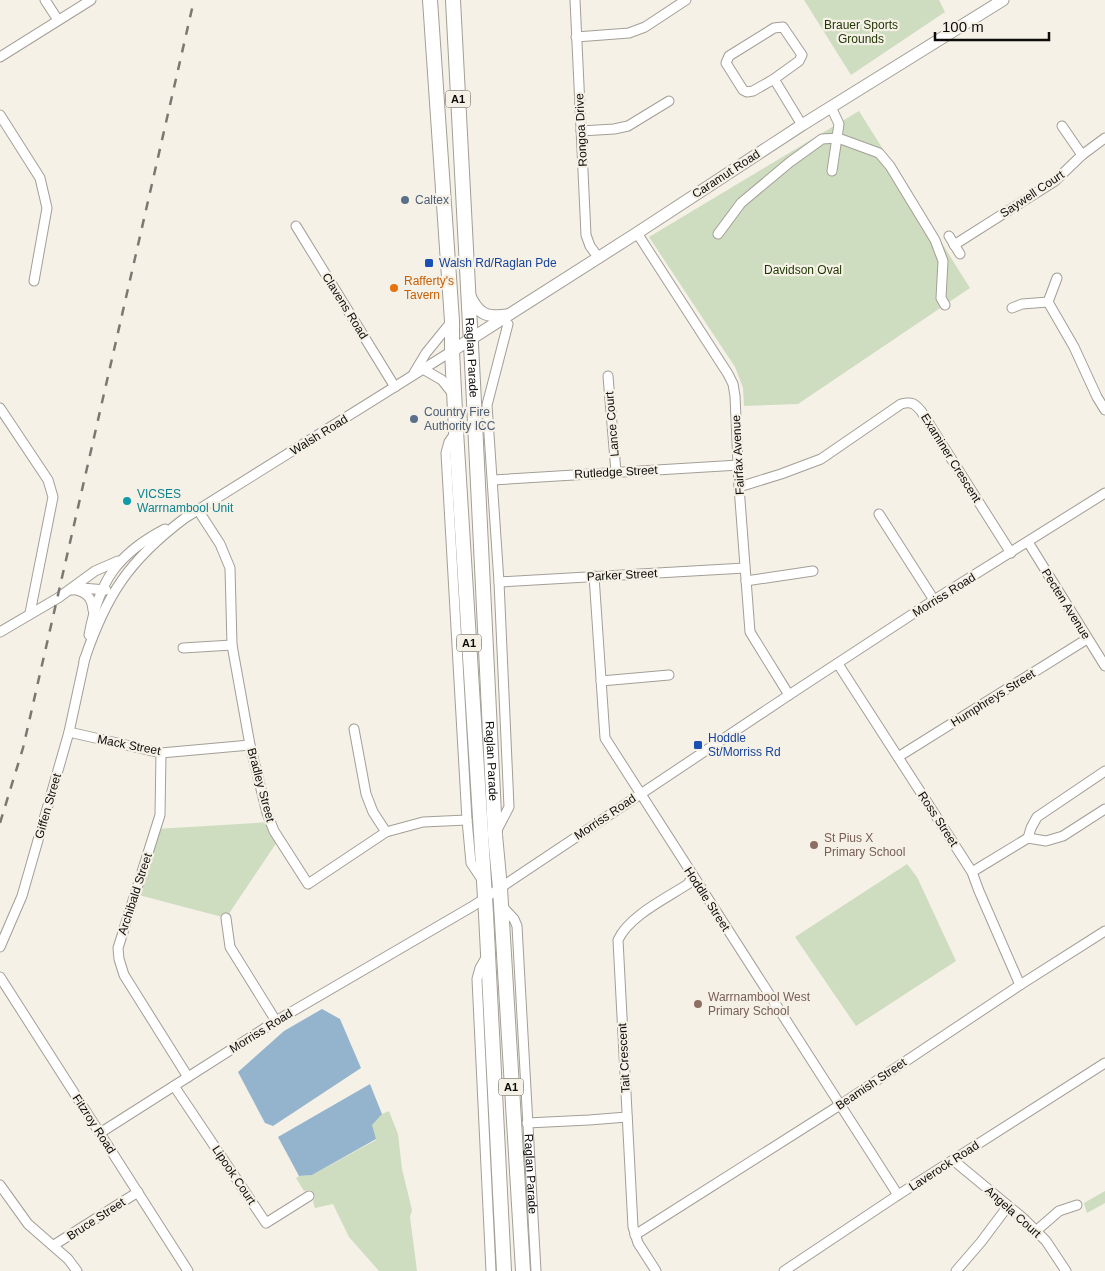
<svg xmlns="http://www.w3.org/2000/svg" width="1105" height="1271" viewBox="0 0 1105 1271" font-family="Arial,sans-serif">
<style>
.green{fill:#ceddbf}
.water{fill:#93b4cc}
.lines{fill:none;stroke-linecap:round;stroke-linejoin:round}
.minor-casing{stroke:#a39f97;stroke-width:11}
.major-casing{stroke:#a39f97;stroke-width:13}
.highway-casing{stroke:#a39f97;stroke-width:16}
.minor{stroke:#fff;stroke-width:9}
.major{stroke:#fff;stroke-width:11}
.highway{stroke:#fff;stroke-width:14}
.rail{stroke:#7a7871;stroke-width:2.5;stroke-dasharray:9 9;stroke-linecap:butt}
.service-dot{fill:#5c6f8a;stroke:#f5f1e7;stroke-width:2}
.transit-dot{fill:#1a4fb4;stroke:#f5f1e7;stroke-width:2}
.food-dot{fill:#e8710a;stroke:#f5f1e7;stroke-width:2}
.culture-dot{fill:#0f9aa8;stroke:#f5f1e7;stroke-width:2}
.education-dot{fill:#8d6e63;stroke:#f5f1e7;stroke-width:2}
.labels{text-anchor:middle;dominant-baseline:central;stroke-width:4.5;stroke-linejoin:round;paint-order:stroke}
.shield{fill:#f5f1e7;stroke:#53514c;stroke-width:1}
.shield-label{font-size:11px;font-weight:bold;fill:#0d0c09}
.park-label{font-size:12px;fill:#1f3400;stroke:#f5f1e7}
.street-label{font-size:12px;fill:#0d0c09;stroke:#f5f1e7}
.service-label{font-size:12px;fill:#4e5e75;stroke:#f5f1e7;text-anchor:start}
.transit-label{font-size:12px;fill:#164399;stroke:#f5f1e7;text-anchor:start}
.food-label{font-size:12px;fill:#c56008;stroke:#f5f1e7;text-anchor:start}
.culture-label{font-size:12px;fill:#0d838f;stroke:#f5f1e7;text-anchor:start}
.education-label{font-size:12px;fill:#785e54;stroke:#f5f1e7;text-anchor:start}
</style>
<rect width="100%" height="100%" fill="#f5f1e7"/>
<g class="green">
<path d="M804,0h135l6,12 -94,63z"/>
<path d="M859,111l111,177 -172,116 -54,2 -1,-18 -8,-21 -86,-130z"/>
<path d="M271,822l8,17 -53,79 -91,-24 21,-65z"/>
<path d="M907,864l10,13 39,84 -100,65 -61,-89z"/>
<path d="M389,1111l9,23 4,35 10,41 -2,7 7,54h-38l-30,-34 -16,-33 -18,4 -2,-6 2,-6 -5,-6 -6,1 -8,-13 3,-2 13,-1 64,-35 -5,-15 11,-11z"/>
<path d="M1105,1191v12l-18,10 -3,-10z"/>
</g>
<g class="water">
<path d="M322,1009l18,10 21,49 -88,58 -8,-3 -27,-51 46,-41z"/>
<path d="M370,1084l12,30 -10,11 4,14 -64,36 -13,1 -21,-39z"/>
</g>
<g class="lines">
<defs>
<g id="minor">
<path d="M45,0l13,20"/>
<path d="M575,0l11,235 4,11 8,11"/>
<path d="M576,37l53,-4 16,-6 41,-27"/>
<path d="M0,57l91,-57"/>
<path d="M774,79l25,-18 3,-6 -19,-28 -9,1 -45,28 -3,7 17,27 4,2 6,-1 21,-12 28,46"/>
<path d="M831,107l8,17 -7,47"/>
<path d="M0,115l40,63 7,30 -13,73"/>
<path d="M1062,126l20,29"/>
<path d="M581,131l33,-2 14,-3 41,-25"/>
<path d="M296,226l99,161"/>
<path d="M637,233l91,141 5,10 2,12 4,91 11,145 39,63"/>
<path d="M718,234l23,-31 49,-41 32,-23 16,-1 41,15 11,13 45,74 8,21 -2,37 4,7"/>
<path d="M949,236l11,18"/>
<path d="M954,245l101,-64 27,-26 23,-17"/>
<path d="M1057,278l-9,24 26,45 23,50 8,13"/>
<path d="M1012,308l10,-4 26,-2"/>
<path d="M423,369l19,11 11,14"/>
<path d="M414,373l12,-20 26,-32"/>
<path d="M608,376l8,96"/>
<path d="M0,408l48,72 5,17 -23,116"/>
<path d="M456,432l-7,10 -3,11 21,367 4,43 12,18"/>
<path d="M493,480l246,-15"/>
<path d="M739,487l42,-13 40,-15 80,-55c11,-3 14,0 20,7l90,142"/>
<path d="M198,510l22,34 10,24 2,77 18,100 17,68 7,18 34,53 78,-52 37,-10 44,-2"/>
<path d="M879,514l55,86"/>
<path d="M1028,542l77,124"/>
<path d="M594,576l11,162 293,457"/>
<path d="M746,581l67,-10"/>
<path d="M499,582l246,-14"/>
<path d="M72,590l10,-2 24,2"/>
<path d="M76,590c12,3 16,9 17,20"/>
<path d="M0,632l58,-34 37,-27 23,-10"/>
<path d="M89,635c10,-54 28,-81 76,-106"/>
<path d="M183,648l49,-3"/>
<path d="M84,661c22,-66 45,-101 101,-143l267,-167"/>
<path d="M838,664l134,208 7,19 41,94"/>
<path d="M601,681l68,-6"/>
<path d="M354,729l12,65 7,18 13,20"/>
<path d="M69,732l92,21 89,-8"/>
<path d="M161,753l-1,62 -42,133 1,11 5,16 64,102"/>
<path d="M898,757l189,-118"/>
<path d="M496,832l13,-25 -10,-225 -12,-177 21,-81"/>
<path d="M1028,838l3,-10 6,-11 68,-46"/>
<path d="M972,872l56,-34 18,3 17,-5 42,-27"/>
<path id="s1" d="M501,905l13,14 3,7 19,345"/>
<path d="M226,918l4,29 46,74"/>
<path d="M0,947l22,-51 47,-164 16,-74"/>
<path d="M487,956l-7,12 -3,11 14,292"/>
<path d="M0,977l188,294"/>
<path d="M174,1086l92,137 43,-27"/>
<path d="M527,1123l62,-3 38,-3"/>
<path d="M100,1133l176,-112 197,-115 316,-211 145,-95 171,-107"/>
<path d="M953,1160l70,58 23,23 20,30"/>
<path d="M0,1185l28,39 40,35 9,12"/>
<path d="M1036,1231l23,-20 18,-6"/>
<path d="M635,1235l205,-130 180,-120 85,-54"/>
<path d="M54,1245l84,-53"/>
<path d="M656,1271l-18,-28 -5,-16 -15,-287c11,-24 47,-41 70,-56l5,-8"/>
<path d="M784,1271l114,-76 207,-132"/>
<path d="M956,1271l25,-29 27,-36"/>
</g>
<g id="major">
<path d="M469,294c9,20 17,24 38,21"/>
<path d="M452,351l185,-118 165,-108 201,-125"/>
</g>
<g id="highway">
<path d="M430,0l22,321v30l4,80 30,483 18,357"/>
<path id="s2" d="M453,0l21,402 21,433 5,53 23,383"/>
</g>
</defs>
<use href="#minor" class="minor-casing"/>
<use href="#major" class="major-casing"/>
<use href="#highway" class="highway-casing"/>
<use href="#minor" class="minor"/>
<use href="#major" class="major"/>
<use href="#highway" class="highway"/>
<path class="rail" d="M0,823l23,-75 171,-748"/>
</g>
<g class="service-dot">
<circle cx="405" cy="200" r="5"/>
<circle cx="414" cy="419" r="5"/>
</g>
<g class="transit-dot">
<rect x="424" y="258" width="10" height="10" rx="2.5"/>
<rect x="693" y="740" width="10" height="10" rx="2.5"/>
</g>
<circle class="food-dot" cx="394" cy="288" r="5"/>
<circle class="culture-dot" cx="127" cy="501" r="5"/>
<g class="education-dot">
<circle cx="814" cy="845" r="5"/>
<circle cx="698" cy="1004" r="5"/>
</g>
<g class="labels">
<g class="shield">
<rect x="445.5" y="90.5" width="25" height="17" rx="4"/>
<rect x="456.5" y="634.5" width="25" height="17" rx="4"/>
<rect x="498.5" y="1078.5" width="25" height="17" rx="4"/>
</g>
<g class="shield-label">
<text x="458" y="99">A1</text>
<text x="469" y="643">A1</text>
<text x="511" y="1087">A1</text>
</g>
<g class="park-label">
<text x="861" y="25">Brauer Sports<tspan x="861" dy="14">Grounds</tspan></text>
<text x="803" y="270">Davidson Oval</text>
</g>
<g class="street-label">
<text transform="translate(581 130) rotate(-93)">Rongoa Drive</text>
<text transform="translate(726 174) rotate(-33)">Caramut Road</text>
<text transform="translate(1032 194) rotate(-34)">Saywell Court</text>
<text transform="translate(345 306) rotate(58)">Clavens Road</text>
<text stroke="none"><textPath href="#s2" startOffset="358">Raglan Parade</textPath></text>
<text transform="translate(612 424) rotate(-95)">Lance Court</text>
<text transform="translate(319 435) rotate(-32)">Walsh Road</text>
<text transform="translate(738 455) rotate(-93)">Fairfax Avenue</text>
<text transform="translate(951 458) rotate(58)">Examiner Crescent</text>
<text transform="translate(616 472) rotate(-3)">Rutledge Street</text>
<text transform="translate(622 575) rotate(-3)">Parker Street</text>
<text transform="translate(944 595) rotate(-32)">Morriss Road</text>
<text transform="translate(1066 604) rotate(58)">Pecten Avenue</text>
<text transform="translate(993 698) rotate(-32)">Humphreys Street</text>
<text transform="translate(129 745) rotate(11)">Mack Street</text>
<text stroke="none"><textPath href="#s2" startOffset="762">Raglan Parade</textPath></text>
<text transform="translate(261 785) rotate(75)">Bradley Street</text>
<text transform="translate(48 806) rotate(-74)">Giffen Street</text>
<text transform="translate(605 817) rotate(-34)">Morriss Road</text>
<text transform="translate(938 819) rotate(57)">Ross Street</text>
<text transform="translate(135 894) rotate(-72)">Archibald Street</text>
<text transform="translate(707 899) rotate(57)">Hoddle Street</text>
<text transform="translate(261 1031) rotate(-32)">Morriss Road</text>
<text transform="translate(624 1058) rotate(-93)">Tait Crescent</text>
<text transform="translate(871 1084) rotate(-34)">Beamish Street</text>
<text transform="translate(94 1124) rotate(57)">Fitzroy Road</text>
<text transform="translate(944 1166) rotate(-33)">Laverock Road</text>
<text stroke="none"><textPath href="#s1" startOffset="275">Raglan Parade</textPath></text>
<text transform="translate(234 1175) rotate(56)">Lipook Court</text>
<text transform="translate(1013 1212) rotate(42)">Angela Court</text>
<text transform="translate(96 1219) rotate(-33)">Bruce Street</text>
</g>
<g class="service-label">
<text x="415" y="200">Caltex</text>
<text x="424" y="412">Country Fire<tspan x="424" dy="14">Authority ICC</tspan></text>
</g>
<g class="transit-label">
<text x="439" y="263">Walsh Rd/Raglan Pde</text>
<text x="708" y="738">Hoddle<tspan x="708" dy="14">St/Morriss Rd</tspan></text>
</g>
<g class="food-label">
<text x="404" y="281">Rafferty's<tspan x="404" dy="14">Tavern</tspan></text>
</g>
<g class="culture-label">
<text x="137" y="494">VICSES<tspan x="137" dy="14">Warrnambool Unit</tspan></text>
</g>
<g class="education-label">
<text x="824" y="838">St Pius X<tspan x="824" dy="14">Primary School</tspan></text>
<text x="708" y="997">Warrnambool West<tspan x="708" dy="14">Primary School</tspan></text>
</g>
</g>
<path d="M935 32v8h114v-8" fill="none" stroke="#0d0c09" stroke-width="2.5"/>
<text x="942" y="32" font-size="15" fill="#0d0c09" stroke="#f5f1e7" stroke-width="4" paint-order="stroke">100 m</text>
</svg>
